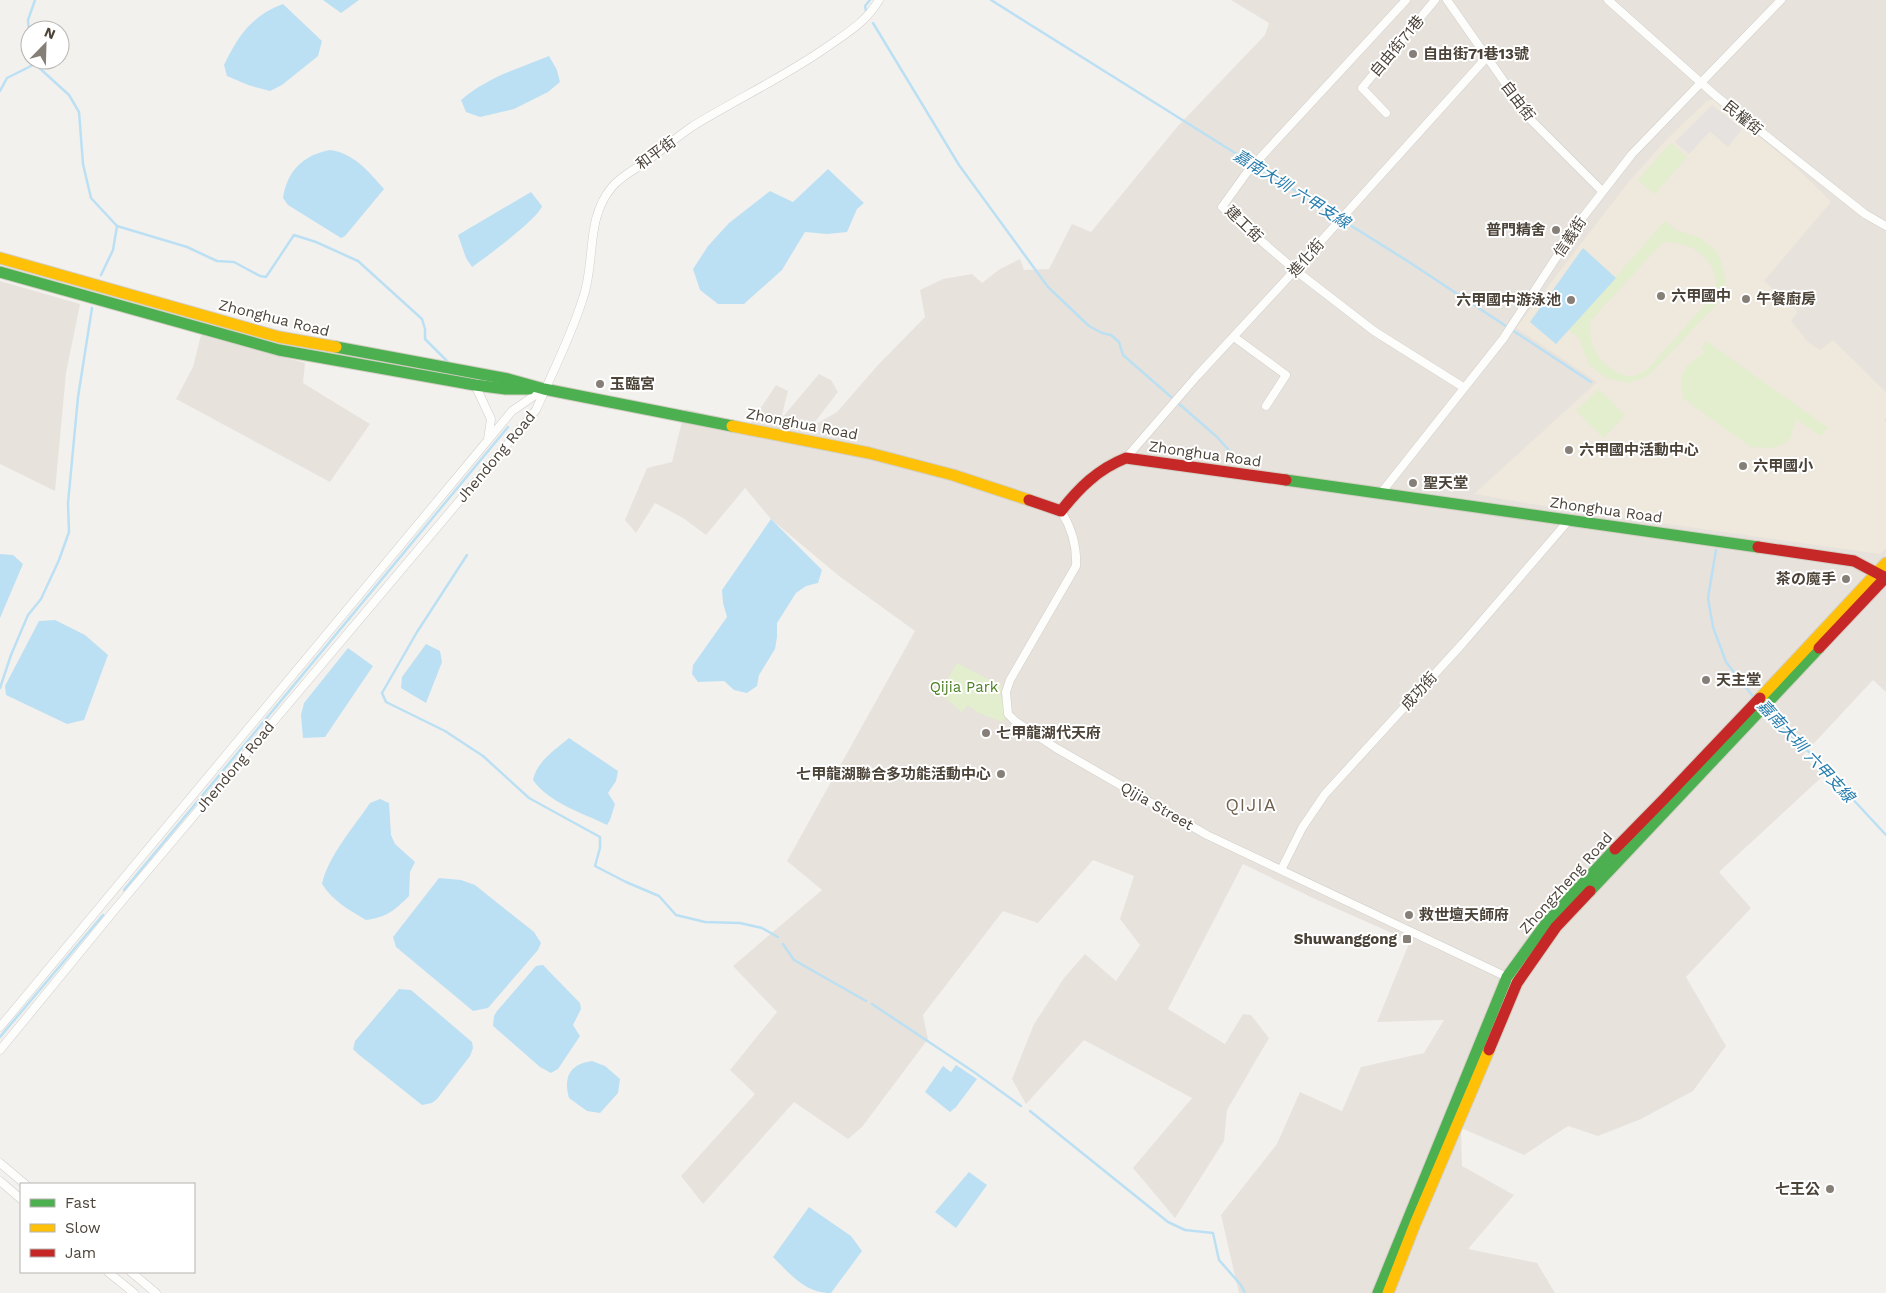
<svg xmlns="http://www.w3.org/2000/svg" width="1886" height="1293" viewBox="0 0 1886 1293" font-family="'Work Sans','Noto Sans TC','Noto Sans JP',sans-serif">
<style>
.residential{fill:#e7e2db}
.education{fill:#eee8dd}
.green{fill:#e2eecd;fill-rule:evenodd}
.parking{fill:#e5e2df}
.water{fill:#bce0f3}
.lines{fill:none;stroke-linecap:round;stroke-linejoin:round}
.stream{stroke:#bce0f3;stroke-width:2.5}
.street-casing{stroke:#d1cfcb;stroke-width:9}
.fast-casing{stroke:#d3cec4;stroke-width:13}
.slow-casing{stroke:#d3cec4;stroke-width:13}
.jam-casing{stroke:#d3cec4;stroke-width:13}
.street{stroke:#fdfdfc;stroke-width:8}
.fast{stroke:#4caf50;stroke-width:11}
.slow{stroke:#ffc107;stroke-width:11}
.jam{stroke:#c62828;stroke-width:11}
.poi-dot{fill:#867f78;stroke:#fff;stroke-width:2}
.labels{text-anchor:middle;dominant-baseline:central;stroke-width:4;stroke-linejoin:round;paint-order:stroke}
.street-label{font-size:15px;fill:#4b4238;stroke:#fff}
.poi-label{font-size:15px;font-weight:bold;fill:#4b4238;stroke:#fff;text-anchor:start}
.park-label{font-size:15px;fill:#4f8126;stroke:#fff}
.water-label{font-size:16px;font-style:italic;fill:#277dae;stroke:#fff}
.quarter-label{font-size:18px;letter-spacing:1px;fill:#6e5f4e;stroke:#fff}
</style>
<rect width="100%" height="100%" fill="#f3f1ee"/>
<g class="residential">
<path d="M1231,0h655v692l-13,-12 -70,75 20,21 -104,96 32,36 -65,69 40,69 -33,45 -52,28 -43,17 -30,-10 -44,29 -63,-27 1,38 52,29 -46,54 69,14 18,30h-316l-18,-78 56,-71 23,-52 42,19 19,-44 63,-14 20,-33 -67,2 33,-81 -93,-41 -74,-36 -75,145 57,35 18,-30 8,1 18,23 -42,72 -3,31 -49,77 -42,-50 59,-70 -108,-58 -58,64 -14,-25 22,-55 30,-46 21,-24 31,27 24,-36 -20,-26 14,-43 -41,-16 -55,63 -35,-12 -80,104 5,24 -66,88 -14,12 -54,-37 -91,102 -22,-28 74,-82 -25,-24 47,-58 -44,-46 89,-76 -35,-29 128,-230 -76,-55 -68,-57 -26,-31 -39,47 -23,-17 -28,-15 -19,30 -11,-13 22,-52 25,-6 13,-53 65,15 26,-39 12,6 -7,28 38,-45 12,6 7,12 -27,35 26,-15 41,-47 47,-48 -5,-27 23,-11 29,-5 10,9 18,-14 20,-10 4,11 25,-1 23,-45 19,8 86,-105 88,-92 4,-12z"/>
<path d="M0,281l80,23 -14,69 -11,118 -55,-27z"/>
<path d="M201,335l104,28 -2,20 67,41 -40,58 -154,-83 17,-32z"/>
</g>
<path class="education" d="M1713,99l71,58 36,33 11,12 -67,79 34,31 -7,9 17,21 12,8 13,-10 53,52v26l-2,4h2v126l-6,6 -320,-45 -86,-15 123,-112 -81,-54 114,-148 37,-41 40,-38z"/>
<g class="green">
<path d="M1671,143l16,14 -33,37 -16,-14z"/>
<path d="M1665,221l11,9 24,8 11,8 8,9 7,27 -6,19 -72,75 -20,7 -22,-5 -17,-13 -10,-27 -10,-8zM1663,242c29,-1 58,18 52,51l-68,77c-4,2 -10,5 -15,6 -5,1 -10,-2 -15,-4 -21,-11 -30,-29 -26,-52z"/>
<path d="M1706,341l122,87 -7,8 -25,-17 -6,20 -8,6 -10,3 -21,-1 -67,-48c-7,-25 0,-35 22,-47l-5,-4z"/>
<path d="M1599,389l26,26 -22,23 -27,-27z"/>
<path d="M957,663l45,23 -2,9 8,19 -5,8 -25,-9 -10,-8 -6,7 -23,-19z"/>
</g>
<path class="parking" d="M1712,105l30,24 -14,18 -18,-16 -21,23 -14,-12z"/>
<g class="water">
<path d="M323,0h36l-18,13z"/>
<path d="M283,4l39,37 -4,15 -36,29 -12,6 -22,-6 -21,-9 -3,-11c14,-29 27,-49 59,-61z"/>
<path d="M549,56l8,14 3,12 -12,10 -34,17 -34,8 -14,-5 -5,-12c25,-22 58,-32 88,-44z"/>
<path d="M330,150c24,3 39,22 54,39l-39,47 -4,2 -53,-33 -5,-7c4,-27 20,-43 47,-48z"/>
<path d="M828,169l36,34 -7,6 -10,23 -20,2 -22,-2 -23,38 -38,34h-26l-18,-14 -7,-21 15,-23 21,-23 41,-32 23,11z"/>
<path d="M531,192l11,14c-3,12 -57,52 -70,61l-6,-9 -8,-23z"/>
<path d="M1583,248l33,30 -60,66 -26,-22z"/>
<path d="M771,519l51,51 -4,13 -12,3 -10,7 -19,30v14l-2,12 -16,26 -2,11 -10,7 -13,-3 -10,-9 -26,1 -6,-8 1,-9 34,-48 -4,-14 -1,-13z"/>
<path d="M0,554l13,1 10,9 -23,54z"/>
<path d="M55,620l30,15 23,20 -24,65 -17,4 -61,-29 -1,-9 34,-65z"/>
<path d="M426,644l14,7 2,11 -16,41 -25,-15 1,-11z"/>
<path d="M348,648l25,18 -48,71 -22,1 -2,-23 3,-12z"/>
<path d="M569,738l49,33 -2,10 -8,12 7,11 -5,16 -3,5c-24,-12 -58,-22 -74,-45 4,-19 22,-30 36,-42z"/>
<path d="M380,799l9,4 2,32 4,9 20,18 -5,10 -1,24c-15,15 -22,21 -43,24 -17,-10 -33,-19 -44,-36 6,-28 32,-57 48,-81z"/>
<path d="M439,878l22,2 14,5 59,47 7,11 -3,7 -50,58 -15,3 -77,-64 -3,-10z"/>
<path d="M543,965l37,38 1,6 -8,16 7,11 -22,33 -7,4 -11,-6 -47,-41 1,-10 3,-5 39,-45z"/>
<path d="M399,989l12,1 61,52 1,6 -3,8 -33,43 -5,4 -10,2 -64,-51 -5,-5 2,-8z"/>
<path d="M592,1061l13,5 15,13 -2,14 -18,20 -13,-2 -18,-13c-6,-21 1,-34 23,-37z"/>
<path d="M956,1065l21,14 -21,28 -6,5 -25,-20 18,-26 8,6z"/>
<path d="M969,1172l18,13 -31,43 -21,-16z"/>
<path d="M809,1207l42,29 11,15 -31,42c-26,0 -41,-19 -58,-36z"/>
</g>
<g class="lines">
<g class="stream">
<path d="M991,0l418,262 182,120"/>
<path d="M866,11l-1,-5 5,-6"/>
<path d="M873,23l86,142 89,122 41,39 13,7 9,2 8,7 4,13 94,82 17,19"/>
<path d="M30,43l-2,-23 7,-20"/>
<path d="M34,60l1,4 34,31 10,17 4,52 8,34 26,28 -4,24 -12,25"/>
<path d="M0,91l7,-13 28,-14"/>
<path d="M117,226l70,21 30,14 17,1 26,14 6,1 28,-42 22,7 42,19 64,58 3,10v10l23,23"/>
<path d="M1716,550l-8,48 5,29 13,35 29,37"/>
<path d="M467,555l-50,77 -35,61 4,9 59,29 38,25 46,42 71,39v11l-5,18 31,16 33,14 17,19 29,7 35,1 22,5 16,9"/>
<path d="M0,688l11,-33 17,-40 13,-16 18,-39 10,-28 -1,-29 10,-106 14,-89"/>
<path d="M1765,710l45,43 76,82"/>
<path d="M124,890l384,-463"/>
<path d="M783,944l11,16 72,41"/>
<path d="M872,1004l102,68 47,34"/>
<path d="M0,1037l103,-122"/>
<path d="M1030,1111l138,111 17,8 28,3 6,27 22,25 4,8"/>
</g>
<defs>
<g id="street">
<path d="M1406,0l-158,171 -26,36 73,63 79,61 89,56"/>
<path d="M1447,0l84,120 71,71"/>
<path d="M1608,0l108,96 149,118 21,12"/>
<path d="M1386,113l-24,-25 73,-88"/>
<path d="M1234,337l52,38 -20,31"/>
<path d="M475,385l16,34 -3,20"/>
<path d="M1126,458l71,-82 98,-106 191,-212"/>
<path d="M1381,493l122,-154 77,-118 52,-67 149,-154"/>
<path d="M1061,511c10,16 16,36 15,55l-66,114 -4,12 2,22 7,7 41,27 151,87 302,143"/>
<path d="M1281,870l21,-42 23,-34 138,-151 106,-123"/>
<path d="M0,1027l488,-587 24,-29 32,-22"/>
<path d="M0,1050l117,-143 419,-497c16,-37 35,-73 47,-112 13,-37 2,-79 29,-111 10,-12 24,-18 36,-27 15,-11 30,-24 45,-34 44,-27 91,-49 134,-79 20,-14 39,-25 52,-47"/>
<path d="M0,1163l25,21"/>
<path d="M0,1181l21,18"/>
<path d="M108,1272l26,21"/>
<path d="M131,1272l25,21"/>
</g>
<g id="fast">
<path d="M0,272l279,78 196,35 31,4h23"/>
<path d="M336,347l172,32 36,10 188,37"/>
<path d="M1286,480l472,67"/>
<path d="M1590,891l229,-243"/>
<path d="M1378,1293l129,-316 40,-55 68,-73"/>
</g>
<g id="slow">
<path d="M0,258l279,79 57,10"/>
<path d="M732,426l137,27 84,22 76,25"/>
<path d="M1760,698l126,-135"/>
<path d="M1388,1293l27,-69 74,-174"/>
</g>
<g id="jam">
<path d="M1029,500l32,11c18,-23 37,-42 65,-53l160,22"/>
<path d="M1758,547l96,14 32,17"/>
<path d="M1819,648l67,-71"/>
<path d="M1615,849l49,-50 96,-101"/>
<path d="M1489,1050l28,-67 39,-56 34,-36"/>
</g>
</defs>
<use href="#street" class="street-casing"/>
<use href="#fast" class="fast-casing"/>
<use href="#slow" class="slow-casing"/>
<use href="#jam" class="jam-casing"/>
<use href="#street" class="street"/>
<use href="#fast" class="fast"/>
<use href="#slow" class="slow"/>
<use href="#jam" class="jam"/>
</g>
<g class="poi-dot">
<circle cx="1413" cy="54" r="5"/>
<circle cx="1556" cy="230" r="5"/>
<circle cx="1661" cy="296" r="5"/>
<circle cx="1746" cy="299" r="5"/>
<circle cx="1571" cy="300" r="5"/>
<circle cx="600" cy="384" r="5"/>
<circle cx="1569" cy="450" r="5"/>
<circle cx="1743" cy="466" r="5"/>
<circle cx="1413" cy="483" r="5"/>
<circle cx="1846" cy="579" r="5"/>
<circle cx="1706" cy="680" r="5"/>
<circle cx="986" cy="733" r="5"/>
<circle cx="1001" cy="774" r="5"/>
<circle cx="1409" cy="915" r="5"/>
<rect x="1402" y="934" width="10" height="10" rx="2.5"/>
<circle cx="1830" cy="1189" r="5"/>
</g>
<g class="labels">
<g class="street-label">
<text transform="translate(1397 46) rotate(-50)">自由街71巷</text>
<text transform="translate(1518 101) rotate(53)">自由街</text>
<text transform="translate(1743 118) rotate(39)">民權街</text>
<text transform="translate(656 153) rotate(-36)">和平街</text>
<text transform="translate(1244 224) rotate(44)">建工街</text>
<text transform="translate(1570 237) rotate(-56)">信義街</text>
<text transform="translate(1306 258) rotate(-48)">進化街</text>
<text transform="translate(274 318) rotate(14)">Zhonghua Road</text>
<text transform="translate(802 424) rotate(11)">Zhonghua Road</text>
<text transform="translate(1205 454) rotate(8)">Zhonghua Road</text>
<text transform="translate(496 457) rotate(-50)">Jhendong Road</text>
<text transform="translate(1606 510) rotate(8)">Zhonghua Road</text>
<text transform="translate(1419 691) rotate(-48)">成功街</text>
<text transform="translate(235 767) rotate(-50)">Jhendong Road</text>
<text transform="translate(1157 806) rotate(30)">Qijia Street</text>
<text transform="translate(1566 883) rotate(-48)">Zhongzheng Road</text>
</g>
<g class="poi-label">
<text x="1423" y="54">自由街71巷13號</text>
<text x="1546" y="230" text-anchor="end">普門精舍</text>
<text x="1671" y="296">六甲國中</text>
<text x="1756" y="299">午餐廚房</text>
<text x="1561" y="300" text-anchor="end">六甲國中游泳池</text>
<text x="610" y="384">玉臨宮</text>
<text x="1579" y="450">六甲國中活動中心</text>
<text x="1753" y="466">六甲國小</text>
<text x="1423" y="483">聖天堂</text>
<text x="1836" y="579" text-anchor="end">茶の魔手</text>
<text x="1716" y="680">天主堂</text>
<text x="996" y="733">七甲龍湖代天府</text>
<text x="991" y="774" text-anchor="end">七甲龍湖聯合多功能活動中心</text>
<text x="1419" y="915">救世壇天師府</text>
<text x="1397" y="939" text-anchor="end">Shuwanggong</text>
<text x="1820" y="1189" text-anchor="end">七王公</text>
</g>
<g class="park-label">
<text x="964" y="687">Qijia Park</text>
</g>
<g class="water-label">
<text transform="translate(1292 189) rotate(32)">嘉南大圳 六甲支線</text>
<text transform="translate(1806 751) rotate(47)">嘉南大圳 六甲支線</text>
</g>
<g class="quarter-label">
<text x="1251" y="804">QIJIA</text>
</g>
</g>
<rect x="20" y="1183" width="175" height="90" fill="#ffffff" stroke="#b7b3af"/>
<rect x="30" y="1199" width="25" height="8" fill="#4caf50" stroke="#b7b3af"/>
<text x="65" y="1208" font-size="15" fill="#4b4238">Fast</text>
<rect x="30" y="1224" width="25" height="8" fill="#ffc107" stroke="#b7b3af"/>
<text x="65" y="1233" font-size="15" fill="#4b4238">Slow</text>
<rect x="30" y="1249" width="25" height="8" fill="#c62828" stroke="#b7b3af"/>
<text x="65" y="1258" font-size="15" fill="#4b4238">Jam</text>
<g transform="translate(45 45) rotate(23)"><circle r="24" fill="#ffffff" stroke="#b7b3af"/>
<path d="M0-4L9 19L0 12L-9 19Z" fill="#867f78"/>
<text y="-8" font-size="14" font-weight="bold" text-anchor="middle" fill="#4b4238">N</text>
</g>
</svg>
